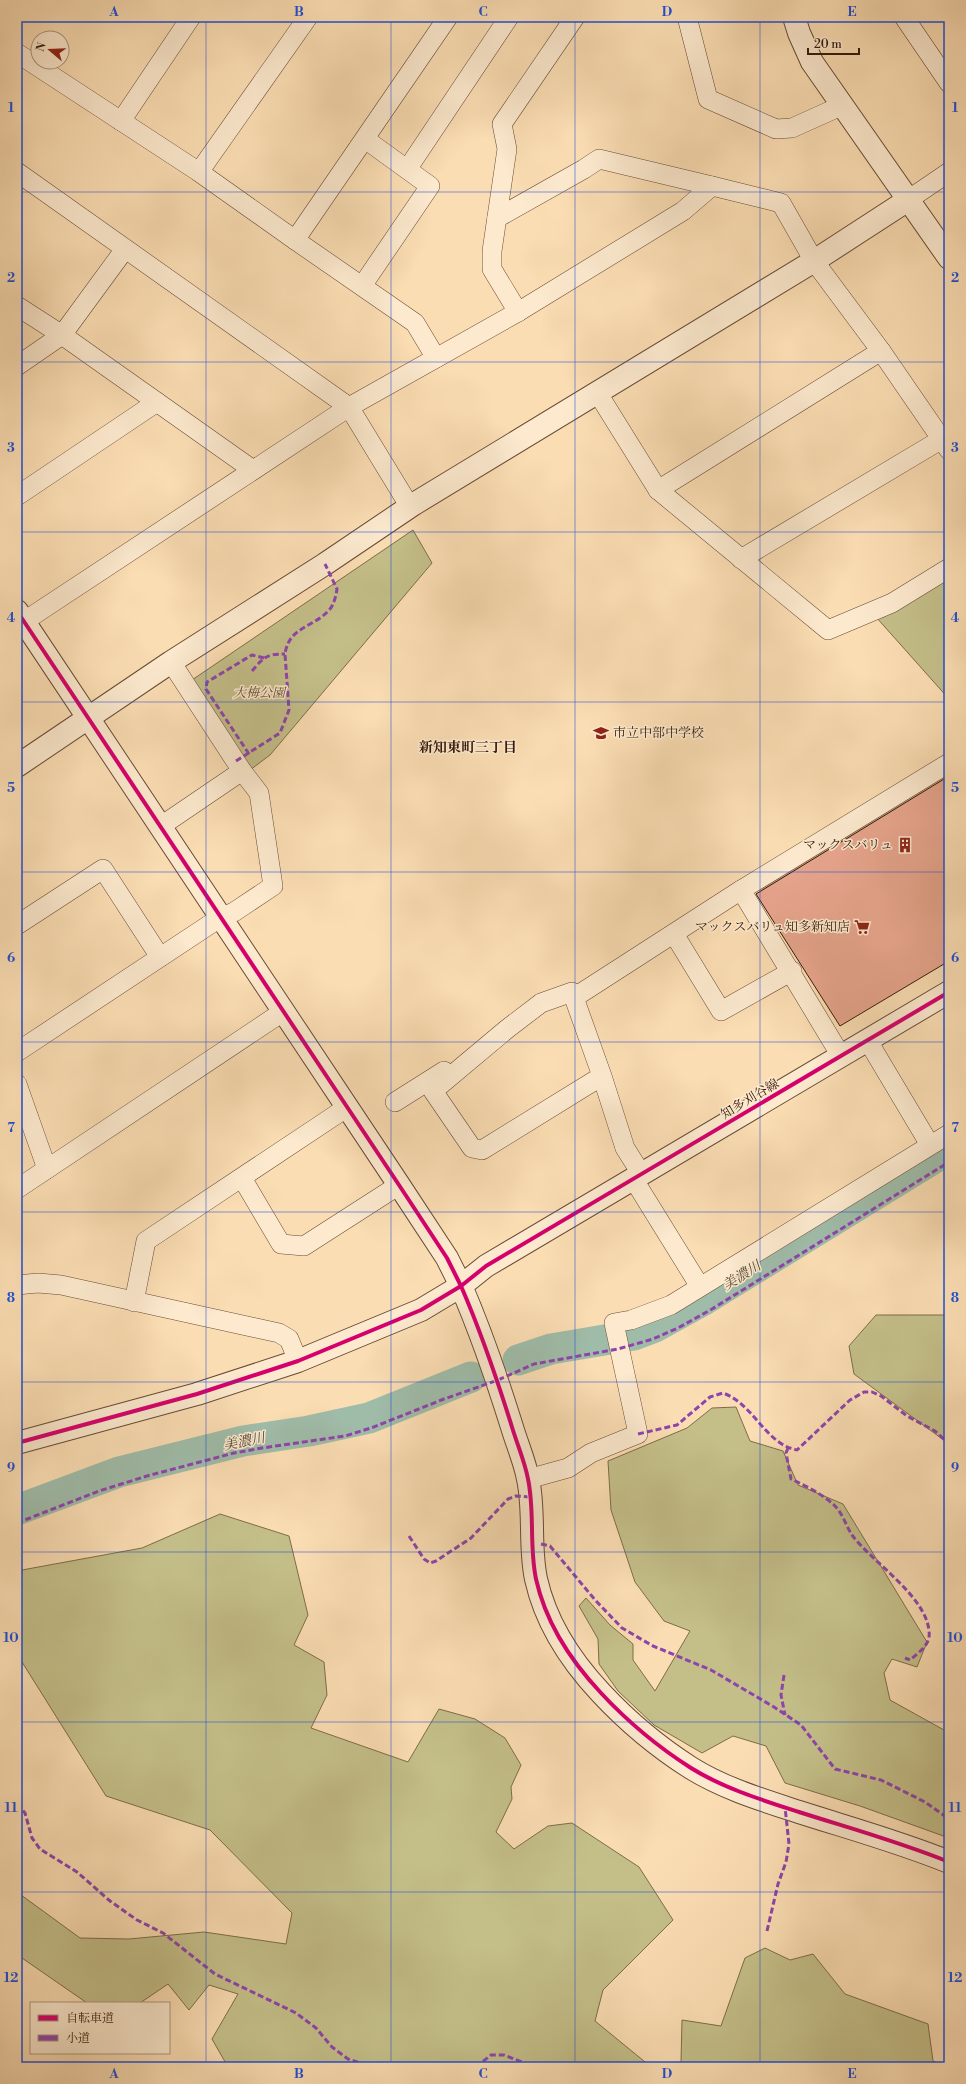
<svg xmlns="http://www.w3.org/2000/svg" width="966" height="2084" viewBox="0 0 966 2084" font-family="'Libre Bodoni','Noto Serif JP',serif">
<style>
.green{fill:#c4bf89;stroke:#7e6c49}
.shadow{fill:#0003}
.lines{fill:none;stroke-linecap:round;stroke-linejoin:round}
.river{stroke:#9fbca9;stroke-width:31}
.building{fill:#e6a48c;stroke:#371909}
.minor-casing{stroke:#684a34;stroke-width:20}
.tertiary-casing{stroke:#684a34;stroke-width:24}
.minor{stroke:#fce9ce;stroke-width:19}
.tertiary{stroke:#fce9ce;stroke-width:22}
.quiet{stroke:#8e44ad;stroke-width:3;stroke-dasharray:6 3;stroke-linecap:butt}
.cycleway-casing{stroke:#fce9ce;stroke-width:6}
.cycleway{stroke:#d6006c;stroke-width:4}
.grid{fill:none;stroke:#1d4ed8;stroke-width:1;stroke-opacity:0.55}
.labels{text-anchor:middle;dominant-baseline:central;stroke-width:3;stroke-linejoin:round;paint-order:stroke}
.park-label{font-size:13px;font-style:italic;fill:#614b2f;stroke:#fce9ce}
.poi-label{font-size:13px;fill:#371909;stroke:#fce9ce;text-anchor:end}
.street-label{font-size:13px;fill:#371909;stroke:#fce9ce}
.neighbourhood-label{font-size:14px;font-weight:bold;fill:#371909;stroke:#fce9ce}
.water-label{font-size:14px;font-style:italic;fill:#564a39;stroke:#fce9ce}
.neatline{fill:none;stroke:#1d4ed8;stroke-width:1.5}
.grid-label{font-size:13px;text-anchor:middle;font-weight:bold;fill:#1d4ed8}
</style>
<rect width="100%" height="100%" fill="#fbddb3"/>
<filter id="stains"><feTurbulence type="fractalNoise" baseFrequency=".005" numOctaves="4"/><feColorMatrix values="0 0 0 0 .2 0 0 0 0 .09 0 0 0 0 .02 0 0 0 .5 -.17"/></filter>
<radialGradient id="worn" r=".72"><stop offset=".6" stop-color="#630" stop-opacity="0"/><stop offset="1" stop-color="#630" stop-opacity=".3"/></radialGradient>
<g class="green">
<path d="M413,530l19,33 -162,192 -20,15 -58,-90z"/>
<path d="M949,568v131l-73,-82z"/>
<path d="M876,1315h73v131l-4,-5 -91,-67 -5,-28z"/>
<path d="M736,1407l14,34 33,10 15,34 45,19 84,138 -10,25 -25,-8 -8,14 6,27 54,30h5v108l-89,-32 -75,-23 -19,-37 -33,-10 -31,17 -48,-28 -36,-34 -19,-27 -1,-25 -19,-33 7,-8 24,27 23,19v16l22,31 35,-60 -26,-10 -29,-39 -24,-72 -3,-49 79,-33 25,-20z"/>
<path d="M220,1514l69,22 19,79 -14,30 30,17 3,33 -16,33 97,34 31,-53 36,10 30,19 16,27 -10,22 1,12 -16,33 18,17 34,-23 24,-3 67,44 34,53 -70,70 -8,31 55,45 31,-4 1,-42 39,6 24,-68 20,-10 25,12 23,-6 32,40 83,30 5,37 16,6h-721l-16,-28 26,-45 -29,-9 -20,25 -21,-26 -28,19h-53l-65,-45 -5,-6v-60l63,46 49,1 75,-7 82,12 6,-31 -82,-83 -104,-34 -89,-142 5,-84 120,-22z"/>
</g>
<path class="shadow" d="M949,772v188l-192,-66 12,-12z"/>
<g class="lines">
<g class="river">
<path d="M518,1360l33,-11 83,-14 21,-8 47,-26 247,-152"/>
<path d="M17,1510l102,-38 124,-31 66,-10 60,-13 102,-41"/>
</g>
</g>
<path class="building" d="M949,776v185l-109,65 -84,-132z"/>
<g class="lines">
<defs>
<g id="minor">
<path d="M687,17l21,82 68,30 16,-1 49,-22"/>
<path d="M904,17l45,66"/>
<path d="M17,53l182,119 96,68 153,-223"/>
<path d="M121,121l70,-104"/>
<path d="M408,168l101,-151"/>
<path d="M17,172l332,235 61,100"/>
<path d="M199,172l109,-155"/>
<path d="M908,200l41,-28"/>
<path d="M497,218l87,-49 15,-10 113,27"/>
<path d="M295,240l120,83 21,35"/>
<path d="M362,286l68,-100 -65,-47"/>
<path d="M17,306l45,29 191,135"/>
<path d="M518,312l-26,-43v-18l15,-102 -5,-25 73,-107"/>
<path d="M17,366l45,-31 63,-86"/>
<path d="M597,392l61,98 170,140 64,-27 57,-35"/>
<path d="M658,490l223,-139"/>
<path d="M17,496l140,-94"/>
<path d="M741,559l201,-120"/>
<path d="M17,626l332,-219 169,-95 165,-101 29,-25 69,17 33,58 67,90 68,99"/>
<path d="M161,826l81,-55"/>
<path d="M741,890l100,166"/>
<path d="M17,925l86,-56 57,88"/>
<path d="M674,934l47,77 71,-40"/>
<path d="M575,997l166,-107 208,-127"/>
<path d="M868,1041l62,104"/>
<path d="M17,1052l204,-135 13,-5 39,-26 -14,-93 -17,-22 -71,-109"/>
<path d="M602,1076l-120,74 -10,-2 -39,-57 74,-62 34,-26 31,-11 30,84 23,72 17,27"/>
<path d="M17,1084l30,85"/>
<path d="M395,1102l49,-31"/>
<path d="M242,1178l39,66 23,2 95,-61"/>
<path d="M634,1180l65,105"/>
<path d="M17,1189l267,-178"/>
<path d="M17,1285l21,-2 23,2 218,48 10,6 9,22"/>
<path d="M134,1302l12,-61 200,-133"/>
<path d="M528,1479l40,-11 23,-15 47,-19 -24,-111 17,-3 40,-15 278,-171"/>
</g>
<g id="tertiary">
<path d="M794,17l5,16 13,29 137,196"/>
<path d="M17,611l382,574 48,73 14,28 25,-20 463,-274"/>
<path d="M17,766l154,-104 154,-98 89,-60 400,-243 94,-61"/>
<path d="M17,1443l180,-49 101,-33 123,-51 40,-24c20,46 36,93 51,141 5,17 13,35 16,52 7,33 1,67 8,100 10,45 34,81 65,114 27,29 57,54 90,75 32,20 71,32 108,44 50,16 101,30 150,50"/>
</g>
</defs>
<use href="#minor" class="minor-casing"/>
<use href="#tertiary" class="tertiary-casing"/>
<use href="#minor" class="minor"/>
<use href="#tertiary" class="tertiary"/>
<g class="quiet">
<path d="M252,671c12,-14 14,-17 33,-17"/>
<path d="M249,754l-43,-65 1,-7 45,-27 12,3"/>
<path d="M236,761l44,-28 9,-23 -4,-56c4,-28 29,-26 45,-45 4,-5 6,-13 7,-20l-12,-25"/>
<path d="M638,1434l39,-9 33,-28 13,-4c31,11 42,51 74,57l53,-50 14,-8h8l9,4 26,20 28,15 14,13"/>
<path d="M788,1448l-2,5 5,26c15,7 33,16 44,27 8,8 11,20 17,29 20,27 74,61 77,96 2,14 -10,21 -19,29l-5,-2"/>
<path d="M17,1523l82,-32 48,-15 87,-23 28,-5 83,-12 26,-8 73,-29 54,-19 36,-16 84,-15 35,-10 25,-11 34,-19 237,-147"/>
<path d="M409,1536l15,23 6,4 6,-2 35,-23 37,-39 8,-3 13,1"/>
<path d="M541,1544l9,2 46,55 26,27 31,18 58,24 63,37 27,18 34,44 46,11 44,22 24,17"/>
<path d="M784,1675l-3,20 4,20"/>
<path d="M17,1804l8,9 7,25 8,11 37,23 33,29 27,19 26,13 52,41 81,39 20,15 16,19 16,12 24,8"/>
<path d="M767,1931l11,-47 8,-22 3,-18 -4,-37"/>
<path d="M476,2067l15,-12h13l31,12"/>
</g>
<defs>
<g id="cycleway">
<path d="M17,611l382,574 48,73 14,28 25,-20 463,-274"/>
<path d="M17,1443l180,-49 101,-33 123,-51 40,-24c20,46 36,93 51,141 5,17 13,35 16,52 7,33 1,67 8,100 10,45 34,81 65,114 27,29 57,54 90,75 32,20 71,32 108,44 50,16 101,30 150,50"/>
</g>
</defs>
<use href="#cycleway" class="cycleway-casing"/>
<use href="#cycleway" class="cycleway"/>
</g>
<path class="grid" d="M206,17v2050M391,17v2050M575,17v2050M760,17v2050M17,192h932M17,362h932M17,532h932M17,702h932M17,872h932M17,1042h932M17,1212h932M17,1382h932M17,1552h932M17,1722h932M17,1892h932"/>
<defs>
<symbol id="school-bare" viewBox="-9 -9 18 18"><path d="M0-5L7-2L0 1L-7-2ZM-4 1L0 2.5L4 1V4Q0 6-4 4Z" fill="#8f2418" stroke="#fce9ce" stroke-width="2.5" paint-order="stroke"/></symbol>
<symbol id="building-bare" viewBox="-9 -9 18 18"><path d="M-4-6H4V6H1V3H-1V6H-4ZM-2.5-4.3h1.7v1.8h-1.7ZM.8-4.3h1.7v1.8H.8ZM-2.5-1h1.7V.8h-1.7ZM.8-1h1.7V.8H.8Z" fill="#8f2418" stroke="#fce9ce" stroke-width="2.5" paint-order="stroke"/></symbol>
<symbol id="supermarket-bare" viewBox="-9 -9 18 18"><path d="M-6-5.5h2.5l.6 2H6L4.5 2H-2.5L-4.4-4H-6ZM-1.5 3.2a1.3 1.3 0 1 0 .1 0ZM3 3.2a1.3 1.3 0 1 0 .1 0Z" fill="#8f2418" stroke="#fce9ce" stroke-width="2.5" paint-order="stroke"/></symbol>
</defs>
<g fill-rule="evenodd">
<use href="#school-bare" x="590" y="722" width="22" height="22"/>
<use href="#building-bare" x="894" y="834" width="22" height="22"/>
<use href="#supermarket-bare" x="851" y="916" width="22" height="22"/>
</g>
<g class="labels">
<g class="park-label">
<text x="259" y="693">大梅公園</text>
</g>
<g class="poi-label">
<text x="613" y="733" text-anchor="start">市立中部中学校</text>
<text x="893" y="845">マックスバリュ</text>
<text x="850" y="927">マックスバリュ知多新知店</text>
</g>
<g class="street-label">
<text transform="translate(750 1099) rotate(-31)">知多刈谷線</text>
</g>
<g class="neighbourhood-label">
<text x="468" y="748">新知東町三丁目</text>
</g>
<g class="water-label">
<text transform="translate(742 1276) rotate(-32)">美濃川</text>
<text transform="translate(244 1442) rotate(-11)">美濃川</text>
</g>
</g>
<rect width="966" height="2084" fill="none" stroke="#fbddb3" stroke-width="44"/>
<rect x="30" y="2002" width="140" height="52" fill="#fce9ce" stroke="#ad967f"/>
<rect x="38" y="2015" width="20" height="6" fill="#d6006c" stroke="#ad967f"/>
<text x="66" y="2022" font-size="12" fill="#371909">自転車道</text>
<rect x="38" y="2035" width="20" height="6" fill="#8e44ad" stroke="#ad967f"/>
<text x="66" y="2042" font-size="12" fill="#371909">小道</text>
<g transform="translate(50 50) rotate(289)"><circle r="19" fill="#fce9ce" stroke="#ad967f"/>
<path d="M0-3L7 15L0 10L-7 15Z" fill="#8f2418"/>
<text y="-6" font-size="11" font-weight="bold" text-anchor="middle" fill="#371909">N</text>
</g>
<path d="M808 48v6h51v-6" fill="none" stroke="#371909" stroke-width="2"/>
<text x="814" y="48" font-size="12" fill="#371909" stroke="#fce9ce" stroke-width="3" paint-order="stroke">20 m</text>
<rect x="22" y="22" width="922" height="2040" class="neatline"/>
<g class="grid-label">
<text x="114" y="16">A</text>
<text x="299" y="16">B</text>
<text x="483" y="16">C</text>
<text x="667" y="16">D</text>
<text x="852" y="16">E</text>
<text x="11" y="112">1</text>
<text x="955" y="112">1</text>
<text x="11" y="282">2</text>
<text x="955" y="282">2</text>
<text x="11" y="452">3</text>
<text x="955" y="452">3</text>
<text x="11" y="622">4</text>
<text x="955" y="622">4</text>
<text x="11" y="792">5</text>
<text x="955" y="792">5</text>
<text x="11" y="962">6</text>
<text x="955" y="962">6</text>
<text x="11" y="1132">7</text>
<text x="955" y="1132">7</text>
<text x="11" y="1302">8</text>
<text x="955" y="1302">8</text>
<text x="11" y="1472">9</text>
<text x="955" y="1472">9</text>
<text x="11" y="1642">10</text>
<text x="955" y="1642">10</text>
<text x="11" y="1812">11</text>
<text x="955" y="1812">11</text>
<text x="11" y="1982">12</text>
<text x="955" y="1982">12</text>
<text x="114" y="2078">A</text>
<text x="299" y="2078">B</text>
<text x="483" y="2078">C</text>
<text x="667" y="2078">D</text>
<text x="852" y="2078">E</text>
</g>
<rect width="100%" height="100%" filter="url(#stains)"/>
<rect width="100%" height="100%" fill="url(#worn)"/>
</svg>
